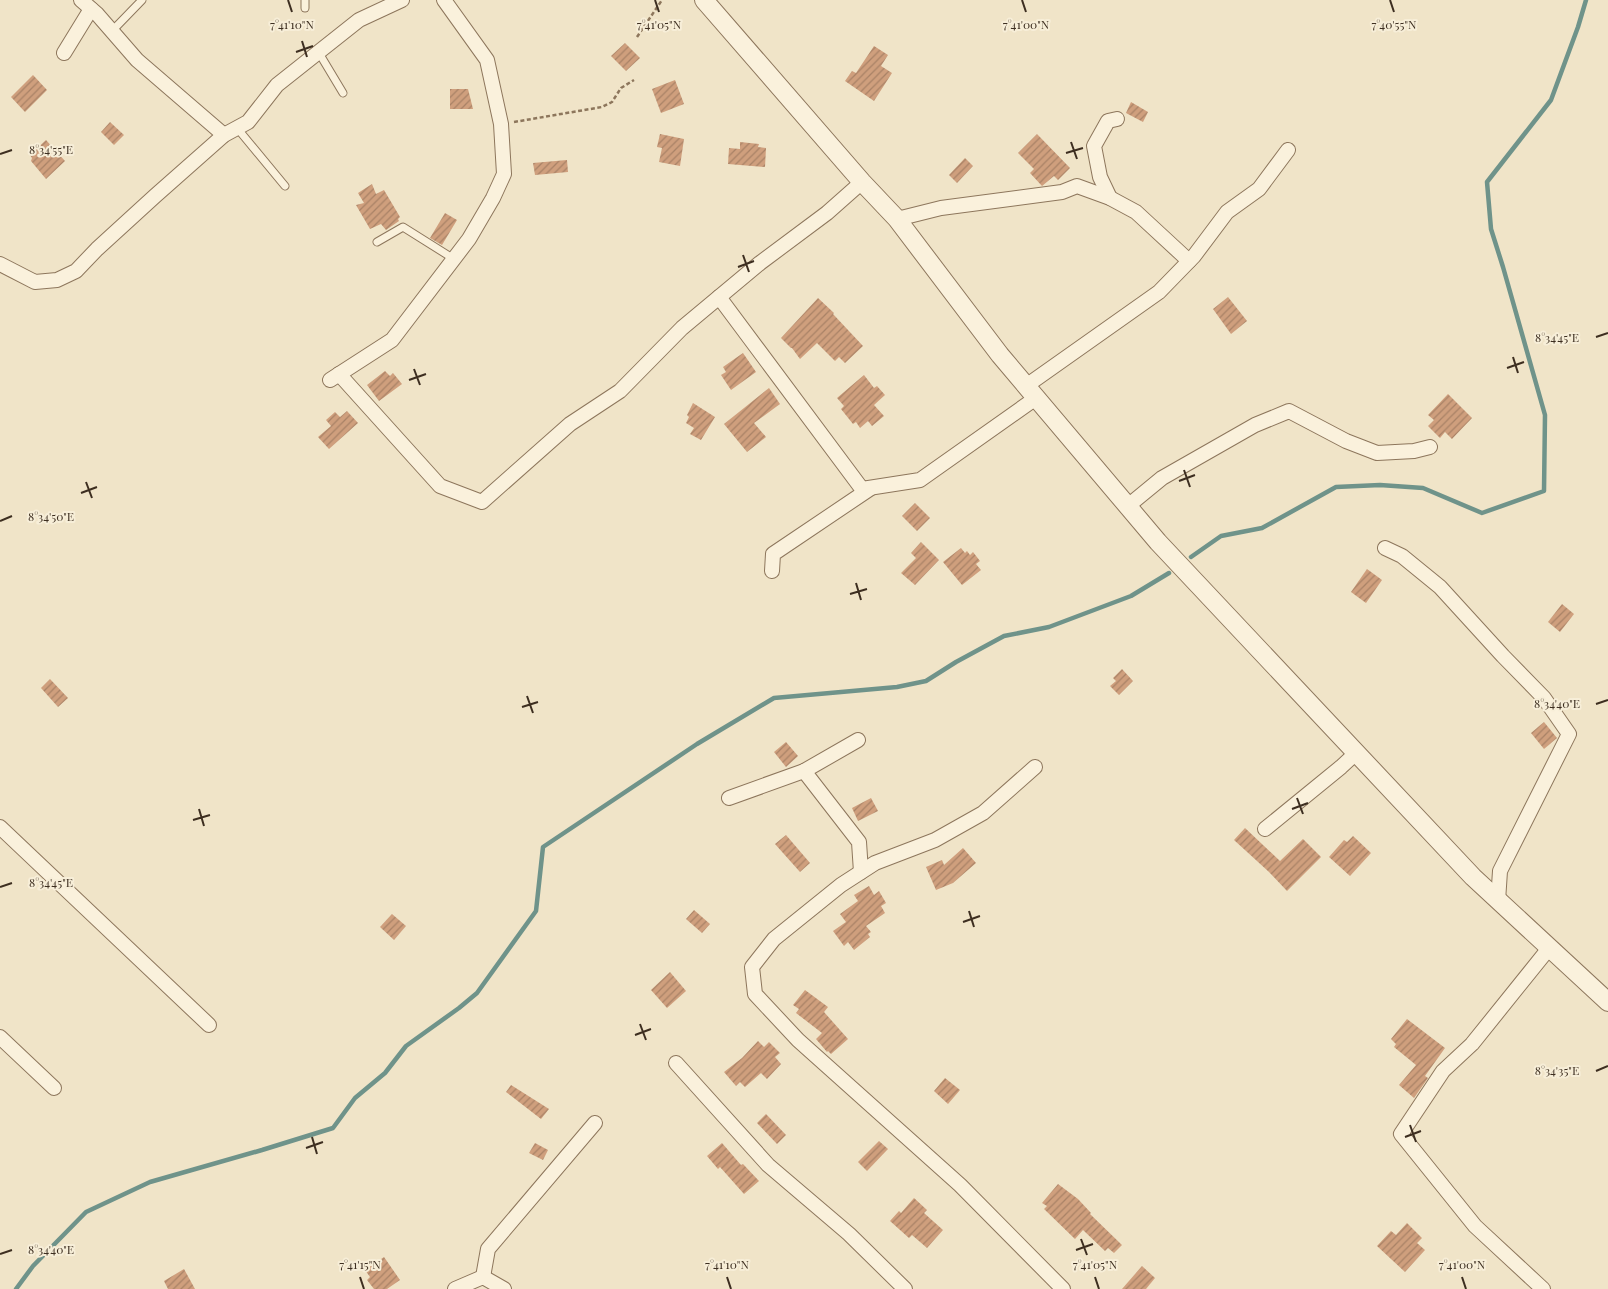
<svg xmlns="http://www.w3.org/2000/svg" width="1608" height="1289" viewBox="0 0 1608 1289" font-family="'Playfair Display',serif">
<style>
.lines{fill:none;stroke-linecap:round;stroke-linejoin:round}
.stream{stroke:#6f938a;stroke-width:4.5}
.building{fill:url(#building-hatch)}
.service-casing{stroke:#8d765c;stroke-width:9}
.minor-casing{stroke:#8d765c;stroke-width:16}
.tertiary-casing{stroke:#8d765c;stroke-width:20}
.path{stroke:#8d765c;stroke-width:2.5;stroke-dasharray:4 2.5;stroke-linecap:butt}
.service{stroke:#faf1dc;stroke-width:7}
.minor{stroke:#faf1dc;stroke-width:14}
.tertiary{stroke:#faf1dc;stroke-width:18}
.ticks{fill:none;stroke:#3d2e20;stroke-width:2}
.ticks-label{font-size:12px;text-anchor:middle;fill:#3d2e20;stroke:#f7eed8;stroke-width:4;stroke-linejoin:round;paint-order:stroke}
</style>
<defs>
<pattern id="building-hatch" width="6" height="6" patternUnits="userSpaceOnUse" patternTransform="scale(1.25)"><rect width="6" height="6" fill="#cf9f7d"/><path d="M-1 1l2-2M0 6l6-6M5 7l2-2" fill="none" stroke="#a98266"/></pattern>
</defs>
<rect width="100%" height="100%" fill="#f0e4c8"/>
<g class="lines">
<g class="stream">
<path d="M1191,557l30,-21 41,-8 74,-41 44,-2 43,3 59,25 62,-22 1,-76 -42,-148 -12,-38 -4,-47 64,-82 27,-73 8,-27"/>
<path d="M16,1289l17,-23 53,-54 64,-30 112,-32 71,-22 22,-30 30,-25 21,-27 53,-38 18,-15 59,-82 7,-64 154,-103 77,-46 123,-11 29,-6 30,-19 48,-26 45,-9 82,-31 38,-23"/>
</g>
</g>
<g class="building">
<path d="M625,43l15,15 -14,13 -15,-15z"/>
<path d="M874,46l14,9 -7,11 11,7 -18,28 -29,-20 7,-10 4,2z"/>
<path d="M33,75l14,15 -22,22 -14,-15z"/>
<path d="M675,80l9,24 -23,9 -9,-24z"/>
<path d="M450,89h18l5,20h-23z"/>
<path d="M1131,102l17,10 -5,10 -17,-9z"/>
<path d="M110,122l14,13 -10,10 -13,-13z"/>
<path d="M660,134l24,5 -4,27 -21,-4 3,-14 -5,-1z"/>
<path d="M1037,134l33,34 -12,12 -4,-4 -12,10 -12,-13 4,-4 -16,-16z"/>
<path d="M46,140l19,21 -19,18 -15,-18 1,-3 -2,-3z"/>
<path d="M740,142l19,2 -1,3 8,1 -1,19 -37,-3 1,-16 11,1z"/>
<path d="M965,158l8,8 -16,17 -8,-8z"/>
<path d="M567,160l1,12 -33,3 -2,-12z"/>
<path d="M372,184l4,10 8,-4 16,27 -2,2 1,2 -13,9 -5,-6 -11,5 -14,-24 8,-2 -6,-10z"/>
<path d="M445,213l12,7 -15,25 -12,-7z"/>
<path d="M1228,297l19,24 -16,13 -18,-25z"/>
<path d="M818,298l16,15 -1,1 30,32 -18,17 -6,-6 -4,4 -18,-18 -17,16 -8,-11h-1l-10,-10z"/>
<path d="M743,353l13,19 -25,18 -10,-15 5,-3 -3,-5z"/>
<path d="M385,371l5,5 3,-3 9,11 -23,17 -12,-16z"/>
<path d="M864,375l10,13 3,-2 8,9 -11,10 10,11 -12,10 -4,-5 -8,7 -4,-6 -3,2 -12,-15 3,-3 -7,-8z"/>
<path d="M769,388l11,16 -26,19 12,14 -19,15 -23,-28z"/>
<path d="M1448,394l24,24 -20,21 -7,-7 -5,6 -12,-12 6,-6 -6,-5z"/>
<path d="M693,403l22,14 -14,23 -11,-6 4,-6 -8,-5 3,-6 -2,-2z"/>
<path d="M347,411l11,12 -29,26 -11,-12 13,-11 -5,-6 9,-8 5,5z"/>
<path d="M915,503l15,15 -13,13 -15,-15z"/>
<path d="M921,542l18,18 -24,25 -14,-12 15,-15 -5,-5z"/>
<path d="M961,548l4,5 2,-2 3,4 3,-3 7,9 -4,3 5,6 -19,15 -19,-23z"/>
<path d="M1367,569l15,11 -16,23 -15,-11z"/>
<path d="M1562,604l12,10 -14,18 -12,-10z"/>
<path d="M1122,669l11,12 -14,14 -9,-9 6,-5 -3,-3z"/>
<path d="M50,679l18,19 -10,9 -17,-19z"/>
<path d="M1544,722l13,16 -13,11 -13,-16z"/>
<path d="M786,742l12,14 -12,11 -12,-15z"/>
<path d="M871,798l7,13 -20,10 -6,-13z"/>
<path d="M1245,828l35,33 23,-22 18,18 -34,34 -18,-19 -35,-32z"/>
<path d="M786,835l24,28 -10,9 -25,-28z"/>
<path d="M1353,836l18,17 -21,23 -21,-19 15,-17 3,2z"/>
<path d="M963,848l13,15 -23,20 -17,7 -10,-23 16,-7 2,5z"/>
<path d="M869,886l5,9 5,-4 7,12 -5,3 4,7 -19,13 5,6 -3,2 2,3 -16,13 -6,-8 -4,4 -11,-15 13,-9 -6,-8 18,-13 -4,-6z"/>
<path d="M694,910l16,14 -8,9 -16,-14z"/>
<path d="M392,914l14,12 -12,14 -14,-13z"/>
<path d="M670,972l16,19 -19,17 -16,-18z"/>
<path d="M805,990l23,17 -4,5 24,27 -17,15 -3,-3 -1,1 -11,-13 6,-6 -26,-20 3,-4 -6,-4z"/>
<path d="M1407,1019l38,29 -20,28 3,2 -14,20 -15,-13 17,-20 -22,-18 2,-3 -5,-5z"/>
<path d="M758,1041l6,6 5,-5 11,11 -5,4 6,7 -14,15 -6,-6 -16,14 -5,-5 -4,4 -12,-14 18,-14z"/>
<path d="M945,1078l15,12 -12,14 -14,-13z"/>
<path d="M511,1085l38,24 -8,10 -35,-27z"/>
<path d="M766,1114l20,21 -9,9 -20,-21z"/>
<path d="M879,1141l9,8 -21,22 -9,-9z"/>
<path d="M535,1143l13,7 -5,10 -14,-7z"/>
<path d="M722,1143l19,22 2,-1 16,17 -15,13 -24,-27 -2,2 -11,-13z"/>
<path d="M1058,1184l20,15 13,14 -1,1 32,31 -8,8 -6,-5 -3,3 -22,-21 -8,9 -31,-30 3,-3 -5,-3z"/>
<path d="M914,1198l13,12 -3,3 19,17 -16,18 -15,-13 -3,3 -19,-17 9,-10 2,2z"/>
<path d="M1407,1223l15,15 -5,5 8,7 -20,22 -28,-26 14,-15 5,4z"/>
<path d="M384,1257l16,23 -13,9h-13l-7,-9 3,-3 -5,-7z"/>
<path d="M1142,1266l13,12 -9,11h-24z"/>
<path d="M184,1269l11,20h-27l-4,-8z"/>
</g>
<g class="lines">
<defs>
<g id="service">
<path d="M305,0v8"/>
<path d="M112,31l30,-31"/>
<path d="M319,53l24,40"/>
<path d="M237,128l48,58"/>
<path d="M377,242l26,-15 51,32"/>
</g>
<g id="minor">
<path d="M81,0l16,14 40,46 87,75"/>
<path d="M64,53l27,-44"/>
<path d="M1110,198l-10,-21 -6,-31 14,-25 9,-2"/>
<path d="M897,219l44,-11 121,-16 15,-6 33,12 26,14 53,49"/>
<path d="M0,264l35,18 22,-2 19,-9 21,-22 58,-53 69,-61 24,-13 29,-37 82,-65 43,-20"/>
<path d="M719,297l143,192 58,-9 116,-82"/>
<path d="M339,374l101,112 42,16 88,-78 50,-33 62,-63 78,-65 67,-50 35,-31"/>
<path d="M330,380l62,-40 77,-101 24,-41 11,-24 -3,-50 -14,-64 -43,-60"/>
<path d="M1026,386l133,-94 35,-36 33,-44 32,-23 29,-39"/>
<path d="M1128,506l34,-28 93,-53 34,-14 57,30 31,12 37,-2 16,-4"/>
<path d="M1385,548l17,8 38,31 63,69 41,42 25,36 -69,137 -2,30"/>
<path d="M772,571l1,-17 98,-66"/>
<path d="M1035,767l-52,46 -48,27 -60,23 -34,22 -67,54 -22,28 3,27 43,46 162,145 103,104"/>
<path d="M804,771l55,71 2,30"/>
<path d="M729,798l75,-27 54,-31"/>
<path d="M0,827l209,198"/>
<path d="M1265,829l76,-62 15,-14"/>
<path d="M0,1037l54,51"/>
<path d="M676,1063l92,102 81,69 56,55"/>
<path d="M483,1277l5,-28 107,-126"/>
<path d="M455,1289l28,-12 21,12"/>
<path d="M1543,1289l-68,-63 -74,-92 42,-63 29,-27 78,-97"/>
</g>
<path id="tertiary" d="M704,0l158,182 35,37 103,136 158,187 315,335 135,125"/>
</defs>
<use href="#service" class="service-casing"/>
<use href="#minor" class="minor-casing"/>
<use href="#tertiary" class="tertiary-casing"/>
<g class="path">
<path d="M637,37l25,-37"/>
<path d="M514,122l88,-15 10,-5 9,-14 13,-8"/>
</g>
<use href="#service" class="service"/>
<use href="#minor" class="minor"/>
<use href="#tertiary" class="tertiary"/>
</g>
<path class="ticks" d="M288,0l4,12M655,0l4,12M1022,0l4,12M1390,0l4,12M302,41l5,16M296,52l17,-6M1071,142l6,17M1066,153l17,-5M0,154l12,-4M743,255l6,17M738,267l16,-6M1596,337l12,-4M1513,357l5,16M1507,368l17,-6M414,369l6,16M409,380l17,-6M1184,470l6,17M1179,481l16,-6M86,482l6,16M81,493l16,-6M0,521l12,-5M856,583l5,17M850,594l17,-5M527,696l6,17M1596,704l12,-4M522,707l16,-5M1297,798l6,16M199,809l5,17M1292,809l16,-6M193,820l17,-5M0,887l12,-4M969,911l5,16M963,922l17,-6M640,1024l6,16M635,1035l16,-6M1596,1071l12,-5M1410,1125l6,17M312,1137l5,17M1405,1137l16,-6M306,1148l17,-6M1081,1239l6,16M1076,1250l17,-6M0,1254l12,-4M360,1277l4,12M727,1277l4,12M1095,1277l4,12M1462,1277l4,12"/>
<g class="ticks-label">
<text x="292" y="29">7°41'10"N</text>
<text x="659" y="29">7°41'05"N</text>
<text x="1026" y="29">7°41'00"N</text>
<text x="1394" y="29">7°40'55"N</text>
<text x="51" y="154">8°34'55"E</text>
<text x="1557" y="342">8°34'45"E</text>
<text x="51" y="521">8°34'50"E</text>
<text x="1557" y="708">8°34'40"E</text>
<text x="51" y="887">8°34'45"E</text>
<text x="1557" y="1075">8°34'35"E</text>
<text x="51" y="1254">8°34'40"E</text>
<text x="360" y="1269">7°41'15"N</text>
<text x="727" y="1269">7°41'10"N</text>
<text x="1095" y="1269">7°41'05"N</text>
<text x="1462" y="1269">7°41'00"N</text>
</g>
</svg>
